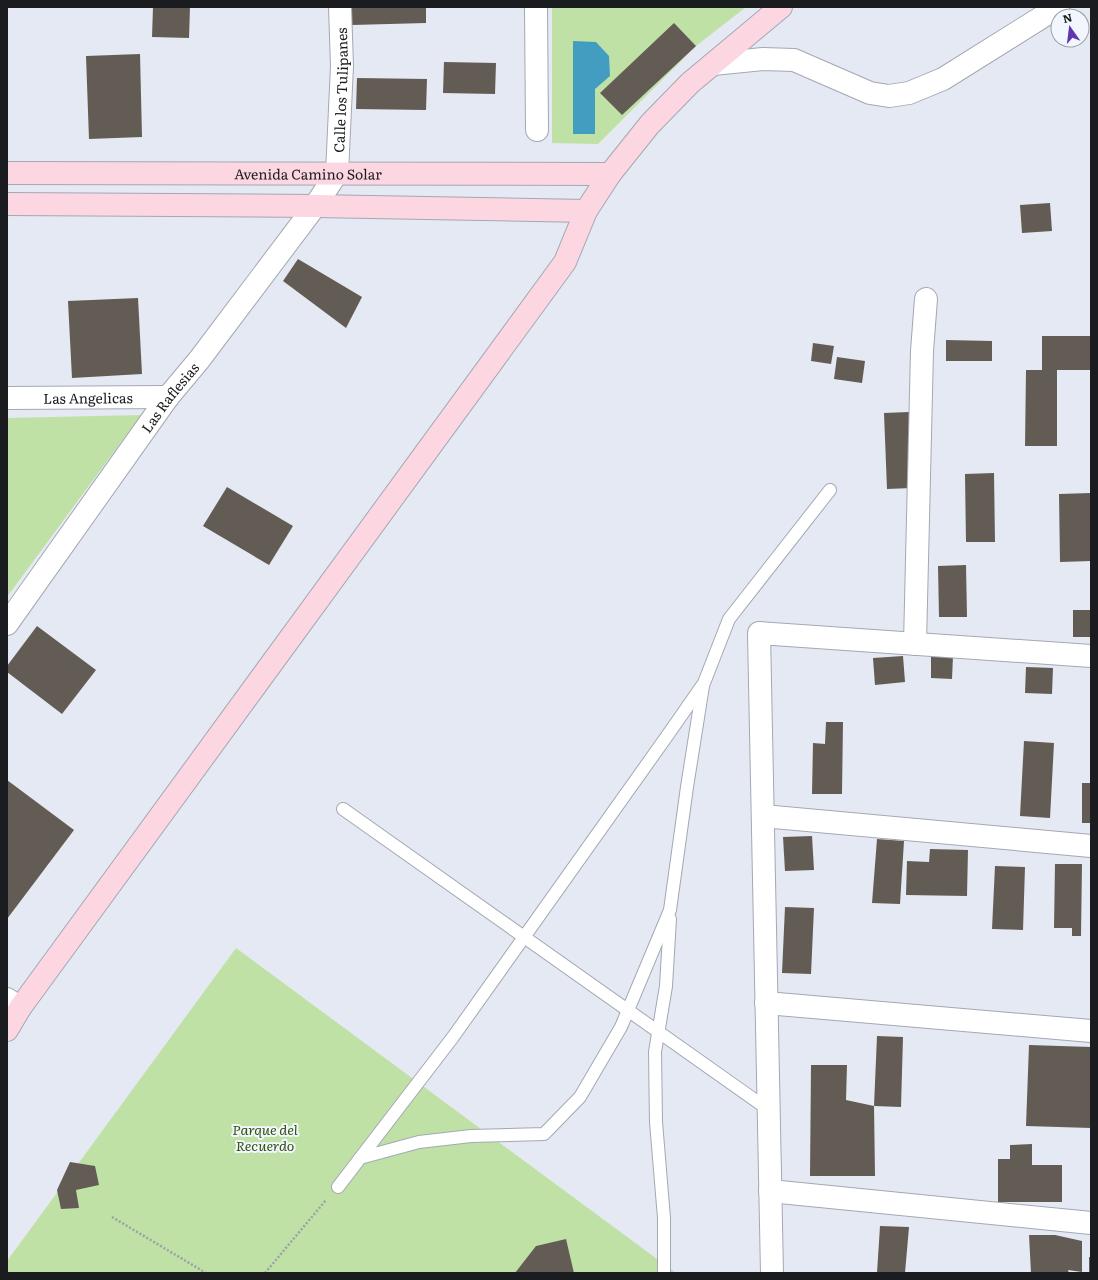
<svg xmlns="http://www.w3.org/2000/svg" width="1098" height="1280" viewBox="0 0 1098 1280" font-family="Literata,serif">
<style>
.green{fill:#c0e1a6}
.water{fill:#429dc1}
.building{fill:#635c54}
.lines{fill:none;stroke-linecap:round;stroke-linejoin:round}
.lane-casing{stroke:#a3a8b2;stroke-width:14}
.street-casing{stroke:#a3a8b2;stroke-width:24}
.secondary-casing{stroke:#a3a8b2;stroke-width:24}
.path{stroke:#9ca0a7;stroke-width:2.5;stroke-dasharray:2 2;stroke-linecap:butt}
.lane{stroke:#fff;stroke-width:12}
.street{stroke:#fff;stroke-width:22}
.secondary{stroke:#fcd6e1;stroke-width:22}
.labels{text-anchor:middle;dominant-baseline:central;stroke-width:4;stroke-linejoin:round;paint-order:stroke}
.street-label{font-size:14px;fill:#1a1c1f;stroke:#f2f6ff}
.park-label{font-size:14px;font-style:italic;fill:#32530a;stroke:#f2f6ff}
</style>
<rect width="100%" height="100%" fill="#e4e9f3"/>
<g class="green">
<path d="M552,7h194l-50,39 -98,98 -46,-1z"/>
<path d="M141,415l-134,182v-179z"/>
<path d="M236,948l440,325h-669v-12z"/>
</g>
<path class="water" d="M573,41l23,1 13,14 1,20 -15,13v45h-22z"/>
<g class="building">
<path d="M153,7h37l-1,31 -37,-1z"/>
<path d="M351,7h75v16l-74,2z"/>
<path d="M674,23l22,23 -74,69 -22,-22z"/>
<path d="M140,54l2,83 -53,2 -3,-83z"/>
<path d="M444,62l52,1 -1,31 -52,-1z"/>
<path d="M357,78l70,1 -1,31 -70,-1z"/>
<path d="M1050,203l2,28 -30,2 -2,-28z"/>
<path d="M298,259l64,38 -16,31 -63,-47z"/>
<path d="M138,298l4,76 -70,4 -4,-77z"/>
<rect x="1042" y="336" width="49" height="34"/>
<path d="M946,340l46,1v20h-46z"/>
<path d="M813,343l21,3 -3,18 -20,-3z"/>
<path d="M837,357l28,4 -3,22 -28,-4z"/>
<path d="M1026,370h31v76h-32z"/>
<path d="M909,412l3,76 -25,1 -3,-76z"/>
<path d="M994,473l1,69h-29l-1,-68z"/>
<path d="M227,487l66,39 -24,39 -66,-39z"/>
<path d="M1091,493v68l-31,1 -1,-68z"/>
<path d="M966,565l1,52h-28l-1,-51z"/>
<rect x="1073" y="610" width="18" height="27"/>
<path d="M37,626l59,44 -34,44 -55,-42v-6z"/>
<path d="M931,655l22,1 -1,23 -21,-1z"/>
<path d="M903,656l2,26 -30,3 -2,-27z"/>
<path d="M1026,667l27,1 -1,26 -27,-1z"/>
<path d="M826,722h17l-1,72h-30l1,-51 12,1z"/>
<path d="M1024,741l30,2 -4,75 -30,-2z"/>
<path d="M7,780l67,50 -67,89z"/>
<rect x="1082" y="783" width="9" height="40"/>
<path d="M812,836l2,34 -29,1 -2,-34z"/>
<path d="M877,839l27,2 -4,63 -28,-1z"/>
<path d="M930,849l38,1 -1,46 -61,-1 1,-34 22,1z"/>
<path d="M1055,864h27l-1,72h-9v-8h-18z"/>
<path d="M995,866l30,1 -2,63 -31,-1z"/>
<path d="M785,907l29,1 -3,66 -29,-1z"/>
<path d="M877,1036l26,1 -2,70 -27,-1 1,70h-65l1,-111h36l-1,35 28,6z"/>
<path d="M1029,1045l62,2v81l-65,-2z"/>
<path d="M1032,1144v21h30v37h-64v-43h12v-14z"/>
<path d="M70,1162l25,4 4,19 -23,5 3,18 -18,1 -4,-19z"/>
<path d="M880,1226l29,1 -4,46h-28z"/>
<path d="M1029,1235h26l27,6v31l-14,-2 1,3h-38z"/>
<path d="M566,1239l8,34h-59l21,-27z"/>
<rect x="1089" y="1257" width="2" height="16"/>
</g>
<g class="lines">
<defs>
<g id="lane">
<path d="M343,809l426,301"/>
<path d="M360,1158l59,-16 52,-6 73,-2 36,-37 41,-70 49,-117 17,-123 16,-101"/>
<path d="M338,1187l115,-150 214,-301 37,-53 25,-64 101,-129"/>
<path d="M664,1273v-55l-8,-96 -1,-70 11,-66 4,-67"/>
</g>
<g id="street">
<path d="M536,7l1,123"/>
<path d="M713,64l50,-5 31,1 76,33 19,3 20,-3 34,-14 115,-72"/>
<path id="s1" d="M7,398l161,-1"/>
<path id="s2" d="M7,624l161,-227 31,-37 116,-154 22,-33 5,-107 -2,-59"/>
<path d="M915,644l7,-293 4,-52"/>
<path d="M763,816l328,30"/>
<path d="M7,999l13,9"/>
<path d="M766,1003l325,28"/>
<path d="M770,1191l321,32"/>
<path d="M772,1273l-13,-640 332,23"/>
</g>
<g id="secondary">
<path id="s3" d="M7,173l603,1"/>
<path d="M7,204l308,2 271,5"/>
<path d="M7,1030l13,-22 545,-746 21,-51 24,-37 40,-50 40,-41 91,-76"/>
</g>
</defs>
<use href="#lane" class="lane-casing"/>
<use href="#street" class="street-casing"/>
<use href="#secondary" class="secondary-casing"/>
<g class="path">
<path d="M112,1217l94,56"/>
<path d="M265,1273l61,-73"/>
</g>
<use href="#lane" class="lane"/>
<use href="#street" class="street"/>
<use href="#secondary" class="secondary"/>
</g>
<g class="labels">
<g class="street-label">
<text stroke="none"><textPath href="#s2" startOffset="642">Calle los Tulipanes</textPath></text>
<text stroke="none"><textPath href="#s3" startOffset="301">Avenida Camino Solar</textPath></text>
<text stroke="none"><textPath href="#s1" startOffset="81">Las Angelicas</textPath></text>
<text stroke="none"><textPath href="#s2" startOffset="279">Las Raflesias</textPath></text>
</g>
<g class="park-label">
<text x="265" y="1129">Parque del<tspan x="265" dy="16">Recuerdo</tspan></text>
</g>
</g>
<rect width="1098" height="1280" fill="none" stroke="#1a1c1f" stroke-width="16"/>
<g transform="translate(1070 28) rotate(346)"><circle r="19" fill="#f2f6ff" stroke="#9c9fa5"/>
<path d="M0-3L7 15L0 10L-7 15Z" fill="#6135ad"/>
<text y="-6" font-size="11" font-weight="bold" text-anchor="middle" fill="#1a1c1f">N</text>
</g>
</svg>
